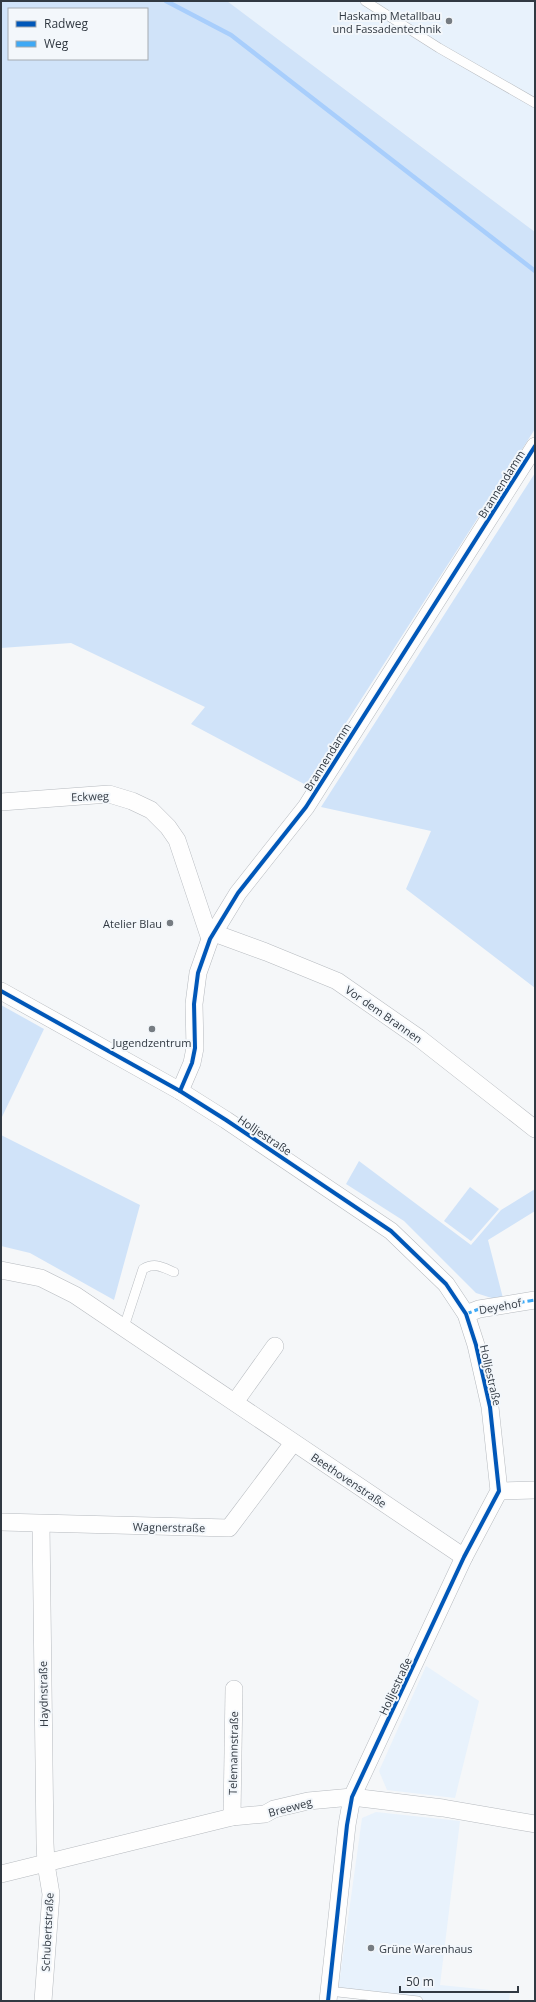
<svg xmlns="http://www.w3.org/2000/svg" width="536" height="2002" viewBox="0 0 536 2002" font-family="'Open Sans',sans-serif">
<style>
.built{fill:#e8f2fc}
.green{fill:#d0e3f9;fill-rule:evenodd}
.lines{fill:none;stroke-linecap:round;stroke-linejoin:round}
.stream{stroke:#a8cefc;stroke-width:4.5}
.service-casing{stroke:#b6babf;stroke-width:10}
.minor-casing{stroke:#b6babf;stroke-width:18}
.service{stroke:#fefefe;stroke-width:9}
.minor{stroke:#fefefe;stroke-width:17}
.quiet{stroke:#3fa9f5;stroke-width:3;stroke-dasharray:6 3;stroke-linecap:butt}
.cycleway-casing{stroke:#f3f7fb;stroke-width:6}
.cycleway{stroke:#0057b8;stroke-width:4}
.poi-dot{fill:#767c82;stroke:#f3f7fb;stroke-width:1.5}
.labels{text-anchor:middle;dominant-baseline:central;stroke-width:4;stroke-linejoin:round;paint-order:stroke}
.poi-label{font-size:11px;fill:#313942;stroke:#f3f7fb;text-anchor:end}
.street-label{font-size:11px;fill:#313942;stroke:#f3f7fb}
</style>
<rect width="100%" height="100%" fill="#f5f7f9"/>
<g class="built">
<path d="M227,1h308v231l-121,-91z"/>
<path d="M426,1666l53,35 -24,97 -68,-8 -8,-19z"/>
<path d="M376,1812l84,9 -20,164 70,7 -1,9h-101l-70,-10 24,-173z"/>
</g>
<g class="green">
<path d="M1,1h226l308,231v197l-229,356 -115,-61 14,-17 -134,-64 -70,5zM9,9h138v50h-138z"/>
<path d="M535,473v515l-129,-99 25,-58 -110,-24z"/>
<path d="M1,1005l43,24 -43,90z"/>
<path d="M1,1135l139,70 -26,95 -84,-47 -29,-7z"/>
<path d="M359,1161l112,84 30,-35 34,-21v22l-47,29 16,62 -28,-9 -72,-72 -58,-37z"/>
<path d="M470,1187l29,22 -28,32 -27,-20z"/>
</g>
<g class="lines">
<path class="stream" d="M166,1l65,34 304,236"/>
<defs>
<g id="service">
<path d="M365,1l74,47 96,55"/>
<path d="M124,1327l19,-58c12,-7 19,-2 31,3"/>
<path d="M329,1991l89,10"/>
</g>
<g id="minor">
<path d="M1,802l108,-8 23,7 19,9 17,17 9,13 33,99"/>
<path d="M214,933l52,19 71,29 82,57 116,91"/>
<path d="M1,991l179,100 46,29 165,111 55,53 20,30 10,31 14,62 9,84 -35,66 -112,240 -5,28 -19,176"/>
<path d="M180,1091l12,-28 3,-15 -1,-44 4,-31 12,-34 28,-46 68,-86 229,-361"/>
<path d="M1,1270l40,8 34,17 389,262"/>
<path d="M466,1314l13,-5 56,-9"/>
<path d="M235,1402l40,-56"/>
<path d="M499,1491l36,-1"/>
<path d="M1,1522l228,6 64,-85"/>
<path d="M41,1524l4,319 1,21 5,30 -8,107"/>
<path d="M232,1817l2,-128"/>
<path d="M1,1874l231,-57 33,-3 9,-5 34,-8 44,-4 91,11 92,16"/>
</g>
</defs>
<use href="#service" class="service-casing"/>
<use href="#minor" class="minor-casing"/>
<use href="#service" class="service"/>
<use href="#minor" class="minor"/>
<path class="quiet" d="M466,1314l13,-5 56,-9"/>
<defs>
<g id="cycleway">
<path d="M1,991l179,100 46,29 165,111 55,53 20,30 10,31 14,62 9,84 -35,66 -112,240 -5,28 -19,176"/>
<path d="M180,1091l12,-28 3,-15 -1,-44 4,-31 12,-34 28,-46 68,-86 229,-361"/>
</g>
</defs>
<use href="#cycleway" class="cycleway-casing"/>
<use href="#cycleway" class="cycleway"/>
</g>
<g class="poi-dot">
<circle cx="449" cy="21" r="4"/>
<circle cx="170" cy="923" r="4"/>
<circle cx="152" cy="1029" r="4"/>
<circle cx="371" cy="1948" r="4"/>
</g>
<g class="labels">
<g class="poi-label">
<text x="441" y="15">Haskamp Metallbau<tspan x="441" dy="13">und Fassadentechnik</tspan></text>
<text x="162" y="923">Atelier Blau</text>
<text x="152" y="1042" text-anchor="middle">Jugendzentrum</text>
<text x="379" y="1948" text-anchor="start">Grüne Warenhaus</text>
</g>
<g class="street-label">
<text transform="translate(501 484) rotate(-58)">Brannendamm</text>
<text transform="translate(327 757) rotate(-58)">Brannendamm</text>
<text transform="translate(90 796) rotate(-2)">Eckweg</text>
<text transform="translate(384 1014) rotate(35)">Vor dem Brannen</text>
<text transform="translate(265 1135) rotate(34)">Holljestraße</text>
<text transform="translate(500 1306) rotate(-10)">Deyehof</text>
<text transform="translate(491 1375) rotate(77)">Holljestraße</text>
<text transform="translate(349 1480) rotate(34)">Beethovenstraße</text>
<text transform="translate(169 1527) rotate(1)">Wagnerstraße</text>
<text transform="translate(395 1686) rotate(-65)">Holljestraße</text>
<text transform="translate(43 1694) rotate(-91)">Haydnstraße</text>
<text transform="translate(233 1753) rotate(-89)">Telemannstraße</text>
<text transform="translate(290 1807) rotate(-15)">Breeweg</text>
<text transform="translate(47 1932) rotate(-87)">Schubertstraße</text>
</g>
</g>
<rect width="536" height="2002" fill="none" stroke="#313942" stroke-width="4"/>
<rect x="8" y="8" width="140" height="52" fill="#f3f7fb" stroke="#a5abb1"/>
<rect x="16" y="21" width="20" height="6" fill="#0057b8" stroke="#a5abb1"/>
<text x="44" y="28" font-size="12" fill="#313942">Radweg</text>
<rect x="16" y="41" width="20" height="6" fill="#3fa9f5" stroke="#a5abb1"/>
<text x="44" y="48" font-size="12" fill="#313942">Weg</text>
<path d="M400 1986v6h118v-6" fill="none" stroke="#313942" stroke-width="2"/>
<text x="406" y="1986" font-size="12" fill="#313942" stroke="#f3f7fb" stroke-width="3" paint-order="stroke">50 m</text>
</svg>
